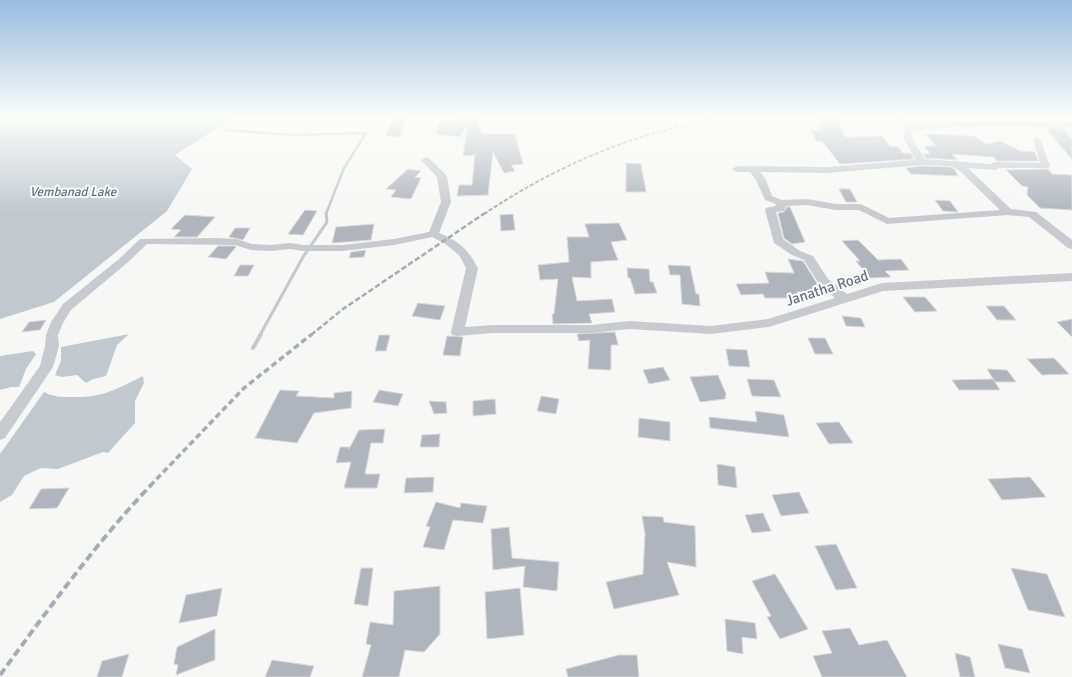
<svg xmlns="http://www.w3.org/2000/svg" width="1072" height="677" viewBox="0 0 1072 677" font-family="Signika,sans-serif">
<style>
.water{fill:#c1c9cf}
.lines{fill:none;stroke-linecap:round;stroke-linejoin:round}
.stream-far2{stroke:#c1c9cf;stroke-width:2.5}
.stream-far1{stroke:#c1c9cf;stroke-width:3}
.stream{stroke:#c1c9cf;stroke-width:4}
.building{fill:#b0b5bd;stroke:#d9dad7}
.minor{fill:#c7cace;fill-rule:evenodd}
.rail-far3{stroke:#a7abb3;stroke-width:2;stroke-dasharray:4 2;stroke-linecap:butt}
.rail-far2{stroke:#a7abb3;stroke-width:2.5;stroke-dasharray:5.5 2.5;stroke-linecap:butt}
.rail-far1{stroke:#a7abb3;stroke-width:3.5;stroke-dasharray:6 3.5;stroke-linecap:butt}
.rail{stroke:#a7abb3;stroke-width:4;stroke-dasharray:8 4;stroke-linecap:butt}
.labels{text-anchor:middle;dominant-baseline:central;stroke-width:4;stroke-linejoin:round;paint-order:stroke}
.far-water-label{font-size:13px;font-style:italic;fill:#617383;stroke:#fff}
.street-label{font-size:15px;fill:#657187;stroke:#fff}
</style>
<rect width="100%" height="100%" fill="#f7f8f5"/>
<g class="water">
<path d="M0,118h233l-58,37 17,14 -25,42 -113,91 -54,17z"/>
<path d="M129,334l-12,11 -11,31 -13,3 -7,4 -9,-8 -15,2 -7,-2 6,-14v-14z"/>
<path d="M33,351l3,3 -10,15 -7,18h-8l-11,3v-34z"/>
<path d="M143,376l1,7 -9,18v22l-27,30 -5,-1 -45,17 -17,-1 -17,8 -12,19 -12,7v-48l44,-62c10,5 18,5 28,5 30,1 45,-8 71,-21z"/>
</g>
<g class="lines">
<path class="stream-far2" d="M223,130l71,5 72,-2 -22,35 -18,46"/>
<path class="stream-far1" d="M260,335l43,-78 24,-35 -1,-9"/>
<path class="stream" d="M253,348l8,-14"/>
</g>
<g class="building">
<path d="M393,118h14l-7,19 -14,-1z"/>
<path d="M458,118h20v7l4,9h33l8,30 -12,1 4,6 -11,2 -11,-21 -5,43 -31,1 2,-11h13l3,-30 -12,1 5,-34 -8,15 -24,-3 3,-13h18z"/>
<path d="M820,118h16l9,19 37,-1 8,10 8,1 5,6h8l3,6 -74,5 -18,-23h-6l-5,-11 12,1 -6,-7h5z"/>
<path d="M1050,128h12l10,11v20l-26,-30z"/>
<path d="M926,134l49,2 11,8 14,-3 20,10 15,1 3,9h-41l-3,-4 -42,-3 5,6 -31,-2 -3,-4h7l-6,-8h12z"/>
<path d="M626,163l15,1 5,28h-20z"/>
<path d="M922,166l29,1 4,3 3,6 -47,-2 -5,-6z"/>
<path d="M408,169l13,2 -6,6 6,1 -10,21 -20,-2 5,-7 -10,-1z"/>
<path d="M1048,169l4,5 20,1v35l-32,-2 -13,-13 1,-8 -6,-1 -16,-16z"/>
<path d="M839,189h11l7,13h-11z"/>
<path d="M935,200l15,1 8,11 -15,-1z"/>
<path d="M787,207h3l15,35 -13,2 -8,-6 -6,-25 6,-1z"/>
<path d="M305,210l12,1 -14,24 -15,-1z"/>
<path d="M513,214l2,16 -14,1 -1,-16z"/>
<path d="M185,215l30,2 -18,20h-23l7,-7 -10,-1z"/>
<path d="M619,223l8,17 -16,2 7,18 -27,2v16l-19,-1 5,24 35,-2 3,13 -26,2 3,9 -39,1 -1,-10h2l4,-35 -18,1 -2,-15 31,-3 -2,-25h22l-4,-13z"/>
<path d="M374,224l-3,16 -39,3 4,-16z"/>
<path d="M235,228h15l-7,12 -14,-3z"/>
<path d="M858,240l20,20 23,-1 8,11 -24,1 6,6 -21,1 -14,-17h4l-18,-20z"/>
<path d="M218,246h17l1,1 -10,12 -18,-2z"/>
<path d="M366,250l-2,7 -15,1 2,-6z"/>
<path d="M788,259l15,2 15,24 7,6 -28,1 2,6h-34l-2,-4 -22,1 -5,-11 33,-1 -4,-11 29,1z"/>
<path d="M240,265h14l-6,11h-14z"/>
<path d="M668,265l22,1 6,28h3l1,12 -18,-2 -2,-29h-10z"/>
<path d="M627,268l22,1 1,13h3l4,11 -22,1 -5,-16h-2z"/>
<path d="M903,297h22l12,14 -22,1z"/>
<path d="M418,303l27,3 -5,14 -28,-4z"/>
<path d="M986,306h18l12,14h-19z"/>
<path d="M842,316l19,2 4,9 -19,-1z"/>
<path d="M1072,319v18l-15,-15z"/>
<path d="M46,320l-6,10 -18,2 7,-10z"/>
<path d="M615,332l3,13h-7v25l-23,-1 2,-29 -11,1 -2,-7z"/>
<path d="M379,335h11l-4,16h-11z"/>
<path d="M447,336l16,1 -3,19 -17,-1z"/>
<path d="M808,338h17l8,16h-18z"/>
<path d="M726,349l21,1 3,17 -21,-1z"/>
<path d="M1054,358l15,16 -27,1 -15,-16z"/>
<path d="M663,367l7,13 -21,4 -6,-14z"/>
<path d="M987,369l20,1 9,12h-21z"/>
<path d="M718,375l8,19 -1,5 -25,3 -10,-25z"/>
<path d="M747,379l27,1 7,17 -29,-1z"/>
<path d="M993,379l7,11h-41l-7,-10z"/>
<path d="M280,390l19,1 -3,5 38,2v-5l18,-2 -1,17 -37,5 -17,30 -42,-5z"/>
<path d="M379,390l24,4 -5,12 -25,-4z"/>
<path d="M541,396l18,3 -3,15 -19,-3z"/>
<path d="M495,399l1,15 -23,2v-15z"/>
<path d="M429,401l17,1 1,11 -13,1z"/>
<path d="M755,411l29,4 5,22 -79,-9 -1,-11 48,5z"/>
<path d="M639,418l31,4v19l-32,-4z"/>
<path d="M839,422l14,21 -24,1 -13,-21z"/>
<path d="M385,429l-2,14h-12l-6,31h15l-3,14h-33l7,-26 -15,1 4,-16h9v2l10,-19z"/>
<path d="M440,434l-1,13h-19l2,-12z"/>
<path d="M717,464l18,3 2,21 -19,-3z"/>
<path d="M434,477l-1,15 -29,1 2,-15z"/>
<path d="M1030,477l16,20 -44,3 -14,-21z"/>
<path d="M69,488l-12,20 -28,1 12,-20z"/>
<path d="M799,492l10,21 -28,3 -9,-21z"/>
<path d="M436,502l24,6 1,-5 26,3 -4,17 -30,-3 -9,30 -21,-3 7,-20 -4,-1z"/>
<path d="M763,513l8,18 -19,2 -7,-18z"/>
<path d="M642,516l21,1 1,5 31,4 1,41 -29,-5 12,33 -65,14 -8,-27 37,-8 2,-40z"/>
<path d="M509,527l3,31 47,4 -2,29 -34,-4 2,-21 -32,4 -2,-41z"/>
<path d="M836,544l21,44 -21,2 -21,-44z"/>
<path d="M361,568h12l-5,38 -14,-2z"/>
<path d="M1011,568l36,6 18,43 -37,-7z"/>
<path d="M775,574l33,55 -28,10 -13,-22 4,-1 -19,-35z"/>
<path d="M440,586v48l-16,18 -19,-2 -6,27h-37l9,-32 -5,-1 4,-22 23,3 1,-34z"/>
<path d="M222,588l-5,28 -38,7 7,-28z"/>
<path d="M520,588l4,47 -37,4 -2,-47z"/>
<path d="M725,619l30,4 2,16 -15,-2 1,17 -16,-3z"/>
<path d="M850,628l9,17 28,-5 20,37h-85l-9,-21 19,-3 -10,-22z"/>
<path d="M215,629v31l-39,15 2,-10 -4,-1 3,-17z"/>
<path d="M998,644l24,5 8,24 -25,-5z"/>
<path d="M955,653l15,4 5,20h-15z"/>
<path d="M129,654l-7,23h-25l5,-16z"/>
<path d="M619,655h18l2,22h-71l-2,-8z"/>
<path d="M272,660l42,6 -4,11h-45z"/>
</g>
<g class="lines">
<path class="minor" d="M897,118h9l5,7 52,-3 109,1v4l-109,-1 -50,4 -1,9 13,20 66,5 4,-2 45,1 -7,-23 4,-3 3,1 10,28 -2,2h-49l-4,2 -27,-2 43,41 25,3 36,28v9l-4,-1 -39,-31 -21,-2 -121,9 -28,-14h-23l-29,-5 -21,1 -2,5 -8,1 7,27 17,12 13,5 15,23 19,15 35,-11 190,-10v8l-189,10 -114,36 -58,7 -82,-5 -37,4h-99l-36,3 -5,-1 -1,-3 15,-64 -7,-13 -15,-12 -12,-6 -38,8 -51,6h-40l-13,-2 -19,2 -20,-1 -16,-5 -88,-1 -20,19 -56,47 -8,13 -5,12 1,11 -6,21 -48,71 -5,2v-18l40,-56 5,-20 1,-11 5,-13 12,-18 56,-45 21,-20 75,-1 21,1 16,5 19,1 19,-2 13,2h40l51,-6 35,-7 12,-30 -4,-25 -16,-17 5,-3 3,1 18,18 4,26 -12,31c21,9 28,15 39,35l-13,59 28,-2h99l37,-4 82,5 57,-7 67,-21 -16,-14 -15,-24 -12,-5 -18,-12 -9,-33 1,-2 9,-2 1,-2 -11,-4 -9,-20 -6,-8h-13l-5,-3 5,-3 90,1 89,-7 -12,-21 1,-11zM922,165l29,1 9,5 40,39 -111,8 -28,-14h-25l-29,-5 -25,1 -10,-4 -6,-16 -6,-8 67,1z"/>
<path class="rail-far3" d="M484,214c51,-34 107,-62 167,-80 21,-6 43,-11 65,-16"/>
<path class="rail-far2" d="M311,335l32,-26 142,-96"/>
<path class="rail-far1" d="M150,486l94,-98 68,-54"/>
<path class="rail" d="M0,675c48,-65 95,-131 151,-190"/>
</g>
<linearGradient id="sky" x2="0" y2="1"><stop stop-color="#98bcde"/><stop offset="0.55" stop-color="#fbfcfa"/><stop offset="1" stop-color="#fbfcfa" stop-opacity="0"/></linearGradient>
<rect width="1072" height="213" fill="url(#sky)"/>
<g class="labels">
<g class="far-water-label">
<text x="73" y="192">Vembanad Lake</text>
</g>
<g class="street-label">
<text transform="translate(827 288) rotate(-18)">Janatha Road</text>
</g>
</g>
</svg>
